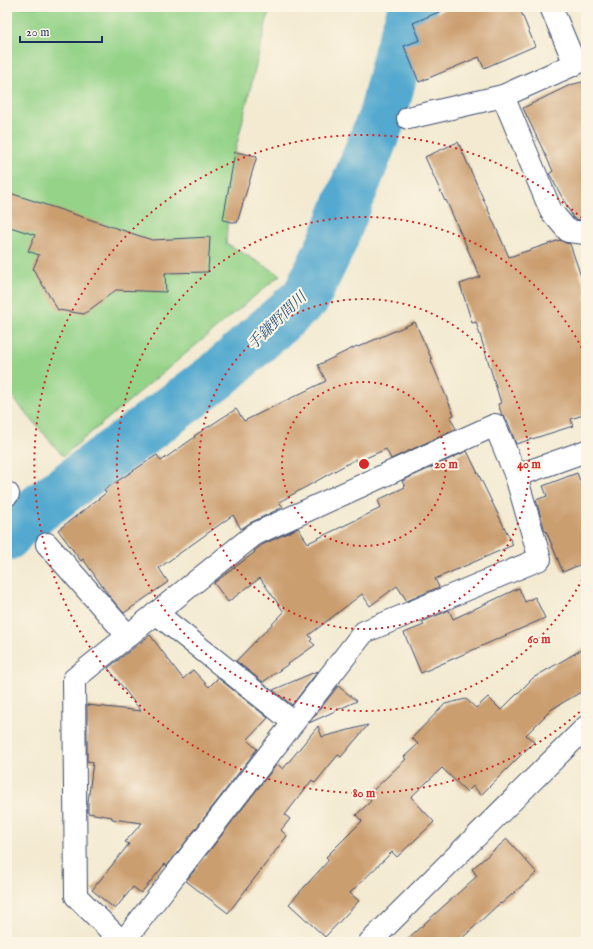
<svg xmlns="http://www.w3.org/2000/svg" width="593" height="949" viewBox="0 0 593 949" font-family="'IM FELL English','Noto Serif JP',serif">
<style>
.green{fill:#95d389;stroke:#588174}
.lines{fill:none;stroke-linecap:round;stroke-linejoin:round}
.river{stroke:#53a9cf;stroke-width:49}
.building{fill:#cb9e6f}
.minor-casing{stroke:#3b4b6f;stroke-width:24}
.minor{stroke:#fff;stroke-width:22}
.ring{fill:none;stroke:#d62828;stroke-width:2;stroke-dasharray:2 4}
.labels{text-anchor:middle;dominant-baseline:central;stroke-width:4;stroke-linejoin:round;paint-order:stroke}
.water-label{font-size:15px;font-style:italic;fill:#2f5a86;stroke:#fcf5e5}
.centre{fill:#d62828;stroke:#fcf5e5;stroke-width:2}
.ring-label{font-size:12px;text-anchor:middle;font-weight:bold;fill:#d62828;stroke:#fcf5e5;stroke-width:4;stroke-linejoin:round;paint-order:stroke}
</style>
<rect width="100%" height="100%" fill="#fcf5e5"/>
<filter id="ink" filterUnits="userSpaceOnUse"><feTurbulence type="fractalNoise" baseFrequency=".025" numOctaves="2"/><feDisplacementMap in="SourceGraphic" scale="8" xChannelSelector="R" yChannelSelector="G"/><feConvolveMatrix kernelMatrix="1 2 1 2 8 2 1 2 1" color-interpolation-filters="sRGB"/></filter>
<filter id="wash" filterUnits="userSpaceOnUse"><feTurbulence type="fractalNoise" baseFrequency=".012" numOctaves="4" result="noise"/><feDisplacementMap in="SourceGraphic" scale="16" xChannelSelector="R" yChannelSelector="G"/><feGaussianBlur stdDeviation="0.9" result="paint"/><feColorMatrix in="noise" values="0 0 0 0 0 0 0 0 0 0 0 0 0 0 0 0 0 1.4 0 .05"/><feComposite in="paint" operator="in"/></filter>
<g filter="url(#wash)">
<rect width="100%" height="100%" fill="#f3ead1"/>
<path class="green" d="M7,7h263l-35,145 -5,28 -4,63 54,32 -217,181 -56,-65z"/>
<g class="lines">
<path class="river" d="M7,536l8,-10 203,-151 88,-78 26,-54 51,-128 15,-62 15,-46"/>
</g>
<g id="blocks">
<g class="building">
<path d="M450,7h69l16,39 -51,22 -5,-11 -60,25 -15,-36 16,-6 -7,-17z"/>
<path d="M586,81v139l-12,-1 -24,-44 -1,-1 4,-3 -30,-63 47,-23z"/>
<path d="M458,142l51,115 51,-17 6,3 4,1 16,47v123l-15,5 2,7 -57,18 -9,-24 -5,-5 -4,-11 3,-1 -25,-81 -4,1 -12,-39 20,-7 -34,-77 -1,1 -20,-44z"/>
<path d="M235,152l22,4 -20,67 -14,-3z"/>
<path d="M7,192l145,48 58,-3 -2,35 -43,1 1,19 -50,-2 -32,24 -26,-4 -25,-41 6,-14 -11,-4 7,-16 -28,-9z"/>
<path d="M415,322l17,38 -1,1 23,54 -4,2 6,12 -65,30 -5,-10 -29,13 -1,-3 -77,43 4,5 -33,16 -9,6 -8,-14 -74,53 9,14 -44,31 -14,-16 -27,-38 -2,2 -23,-31 48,-37 -2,-3 53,-35 4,6 34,-24 -1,-1 42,-27 8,12 82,-40 -8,-16 39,-19 1,1z"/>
<path d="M467,451l46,94 -78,34 4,8 -32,14 -10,-15 -27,20 -8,-12 -53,41 3,4 -2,2 5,4 -52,37 -27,-21 48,-49 -24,-34 -32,24 -14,-19 41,-31 -1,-1 8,-6 36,-17 10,15 73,-35 -3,-8 27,-13 -3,-6z"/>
<path d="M577,473l9,24v65l-23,10 -17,-41h-1l-9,-31 11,-4 -4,-10z"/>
<path d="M519,588l6,14 10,-5 10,21 -124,55 -17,-40 20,-8 -2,-3 27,-12 4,9z"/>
<path d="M150,635l33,44 10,-9 16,17 9,-9 50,40 -21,22 10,9 -90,117 -2,-2 -24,29 -8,-6 -18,22 -23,-19 37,-46 -4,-2 17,-19 -30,-4v-2l-24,-4v-11l5,-40 -6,-1v-56l54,6 -33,-43z"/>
<path d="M586,647v42l-34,20 -26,26 8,7 -53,53 -8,-9 -6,6 -25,-24 -31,29 23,25 -37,35 -5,-5 -42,41 9,8 -34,36 -36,-33 40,-44 -3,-3 36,-36 -6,-6 15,-14 -4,-5 39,-37 -2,-2 14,-13 -6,-6 33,-34 21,-5 10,9 12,-11 13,13 32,-32z"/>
<path d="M318,671l-26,34 -19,-15 35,-15z"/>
<path d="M338,686l19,15 -48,22z"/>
<path d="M368,725l-27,32 -3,-2 -23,28 -3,-3 -27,35 5,4 -9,11 6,6 -59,77 -42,-32 91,-117 6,5 35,-43 4,11z"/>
<path d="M507,839l30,34 -36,31 -1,-1 -42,39h-54l73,-66 -5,-7z"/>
</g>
</g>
</g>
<g filter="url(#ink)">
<use href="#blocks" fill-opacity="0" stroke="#3b4b6f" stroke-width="1"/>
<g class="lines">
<defs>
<g id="minor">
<path d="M551,7l24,57"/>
<path d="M503,96l48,115 17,20 18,2"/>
<path d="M408,118l95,-22 83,-37"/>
<path d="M7,493l1,1"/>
<path d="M47,544l81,92"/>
<path d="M156,613l137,109"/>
<path d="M122,942l-46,-46 -2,-217 181,-145 240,-109 21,51 70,-25"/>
<path d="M123,942l241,-310 176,-73 -24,-83"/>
<path d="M370,942l216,-215"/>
</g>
</defs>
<use href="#minor" class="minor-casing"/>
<use href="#minor" class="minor"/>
</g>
</g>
<g class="ring">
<circle cx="364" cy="464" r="82"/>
<circle cx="364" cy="464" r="165"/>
<path d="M585 574A247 247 0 1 1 585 354"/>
<path d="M584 708A329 329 0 1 1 584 220"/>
</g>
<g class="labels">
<g class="water-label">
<text transform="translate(277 321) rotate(-44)">手鎌野間川</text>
</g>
</g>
<circle cx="364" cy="464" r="6" class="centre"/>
<g class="ring-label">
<text x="446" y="468">20 m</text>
<text x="529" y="468">40 m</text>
<text x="539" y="643">60 m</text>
<text x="364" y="797">80 m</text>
</g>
<rect width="593" height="949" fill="none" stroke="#fcf5e5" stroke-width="24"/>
<path d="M20 36v6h82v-6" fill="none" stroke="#1b2f5e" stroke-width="2"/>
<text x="26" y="36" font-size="12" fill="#1b2f5e" stroke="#fcf5e5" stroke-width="3" paint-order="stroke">20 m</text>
</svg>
